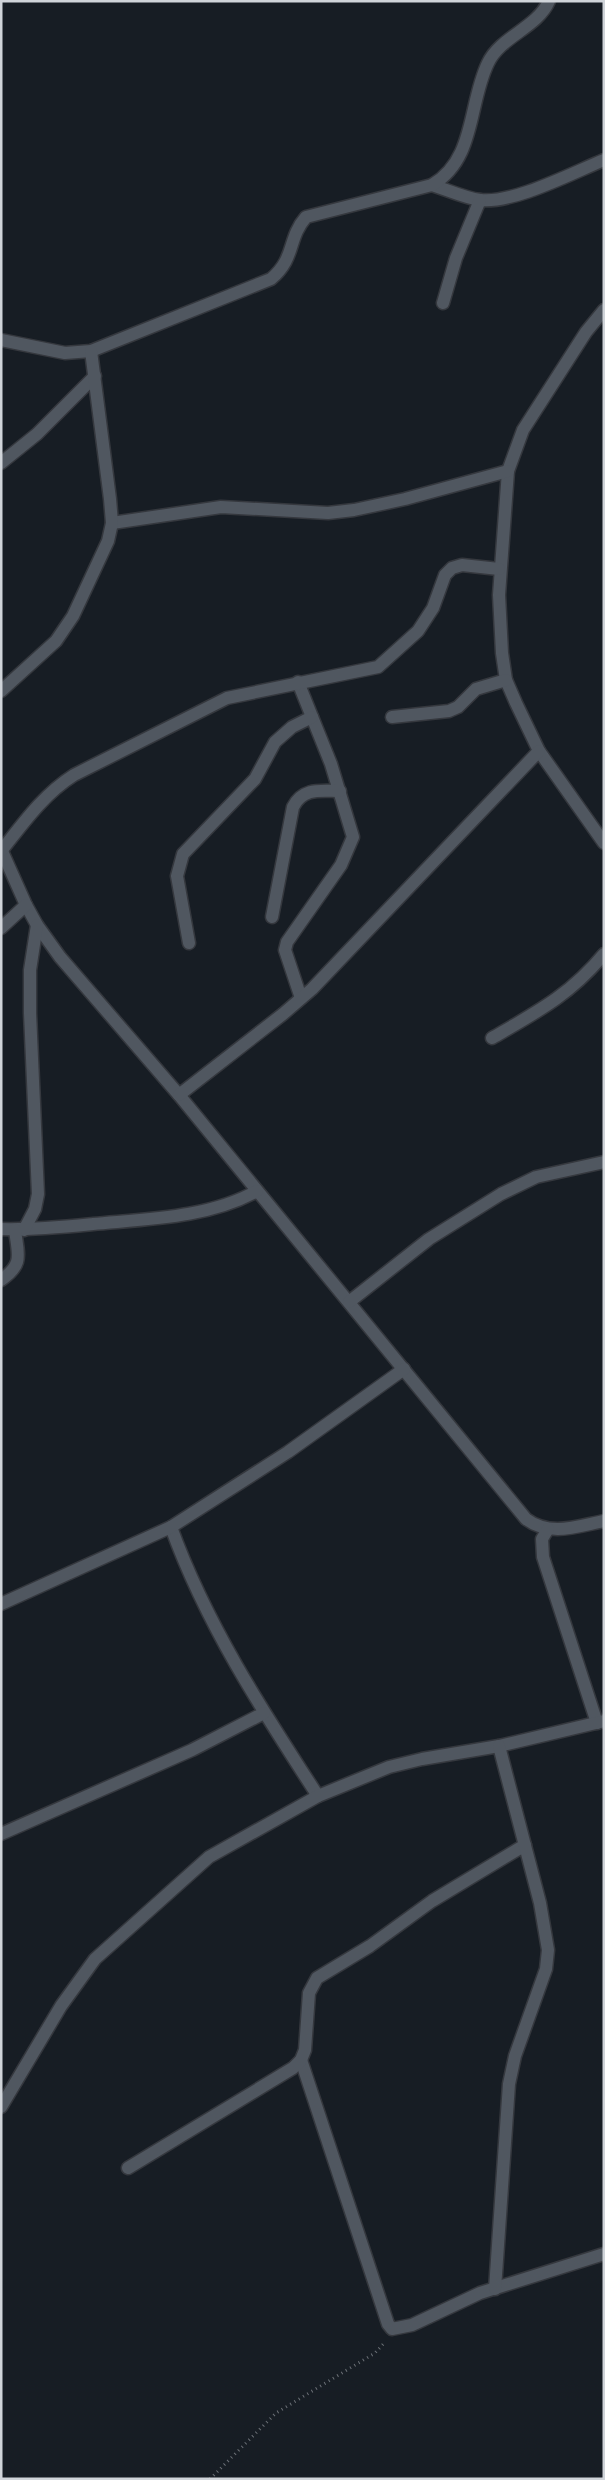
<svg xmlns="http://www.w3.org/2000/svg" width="605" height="2480" viewBox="0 0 605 2480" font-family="'Golos Text',sans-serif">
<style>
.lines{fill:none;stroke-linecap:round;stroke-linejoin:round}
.minor-casing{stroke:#35383e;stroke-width:15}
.path{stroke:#6c7177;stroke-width:3;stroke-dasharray:1 4;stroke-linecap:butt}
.minor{stroke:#505760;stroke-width:12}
</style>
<rect width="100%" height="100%" fill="#171d24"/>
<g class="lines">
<defs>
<g id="minor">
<path d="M432,185c16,5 33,13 48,15 33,4 92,-27 124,-40"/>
<path d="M443,303l13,-45 24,-58"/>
<path d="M604,310l-18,22 -63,98 -15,41 -9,124 3,58 4,27 10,23 23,48 65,92"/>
<path d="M1,340l64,13 26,-2 180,-72c25,-21 16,-40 35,-62l126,-32c44,-26 36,-81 56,-122 13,-27 49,-35 61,-62"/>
<path d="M1,463l36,-29 58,-58"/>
<path d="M112,523l109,-16 107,6 26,-3 51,-11 103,-28"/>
<path d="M298,682l33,82 22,73 -12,28 -54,77 -2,8 16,48"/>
<path d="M1,691l55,-50 17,-25 35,-75 4,-18 -2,-24 -19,-148"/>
<path d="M392,717l57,-6 9,-4 18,-18 30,-9"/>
<path d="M1,849l25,56 11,20 23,32 119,138 347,424c24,18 52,7 78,2"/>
<path d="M2,850c22,-28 42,-56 72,-75l153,-77 151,-31 40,-36 15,-23 12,-33 7,-7 10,-3 37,4"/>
<path d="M272,917l21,-110c10,-20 28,-16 47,-16"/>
<path d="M1,928l25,-23"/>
<path d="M189,943l-12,-67 6,-22 72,-75 20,-37 17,-15 20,-10"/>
<path d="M492,1038c45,-26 78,-43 112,-84"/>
<path d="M179,1095l104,-81 29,-25 227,-238"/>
<path d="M1,1229c31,1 61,-2 92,-5 54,-5 116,-6 164,-33"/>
<path d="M24,1230l11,-21 3,-15 -8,-181v-43l7,-45"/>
<path d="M1,1280c23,-16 17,-25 14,-50"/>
<path d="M349,1302l80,-63 72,-45 35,-17 68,-15"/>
<path d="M171,1527c35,97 91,183 147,269"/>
<path d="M548,1529l-6,10 1,18 54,166"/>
<path d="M1,1604l170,-77 117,-75 116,-83"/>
<path d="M1,1834l191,-84 72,-37"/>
<path d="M301,2060l87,264 4,5 20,-4 68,-32 124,-39"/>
<path d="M1,2107l60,-101 34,-47 114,-102 109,-61 71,-29 33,-8 77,-13 105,-25"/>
<path d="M128,2168l165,-100 8,-8 4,-10 4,-57 8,-15 53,-32 62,-45 93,-56"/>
<path d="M495,2289l14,-205 6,-28 31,-87 2,-19 -8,-47 -41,-157"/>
</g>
</defs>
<use href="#minor" class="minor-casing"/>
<path class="path" d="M210,2479l66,-66 99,-60 10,-11"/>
<use href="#minor" class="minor"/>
</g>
<rect width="605" height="2480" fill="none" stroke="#d0d4d9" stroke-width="5"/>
</svg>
